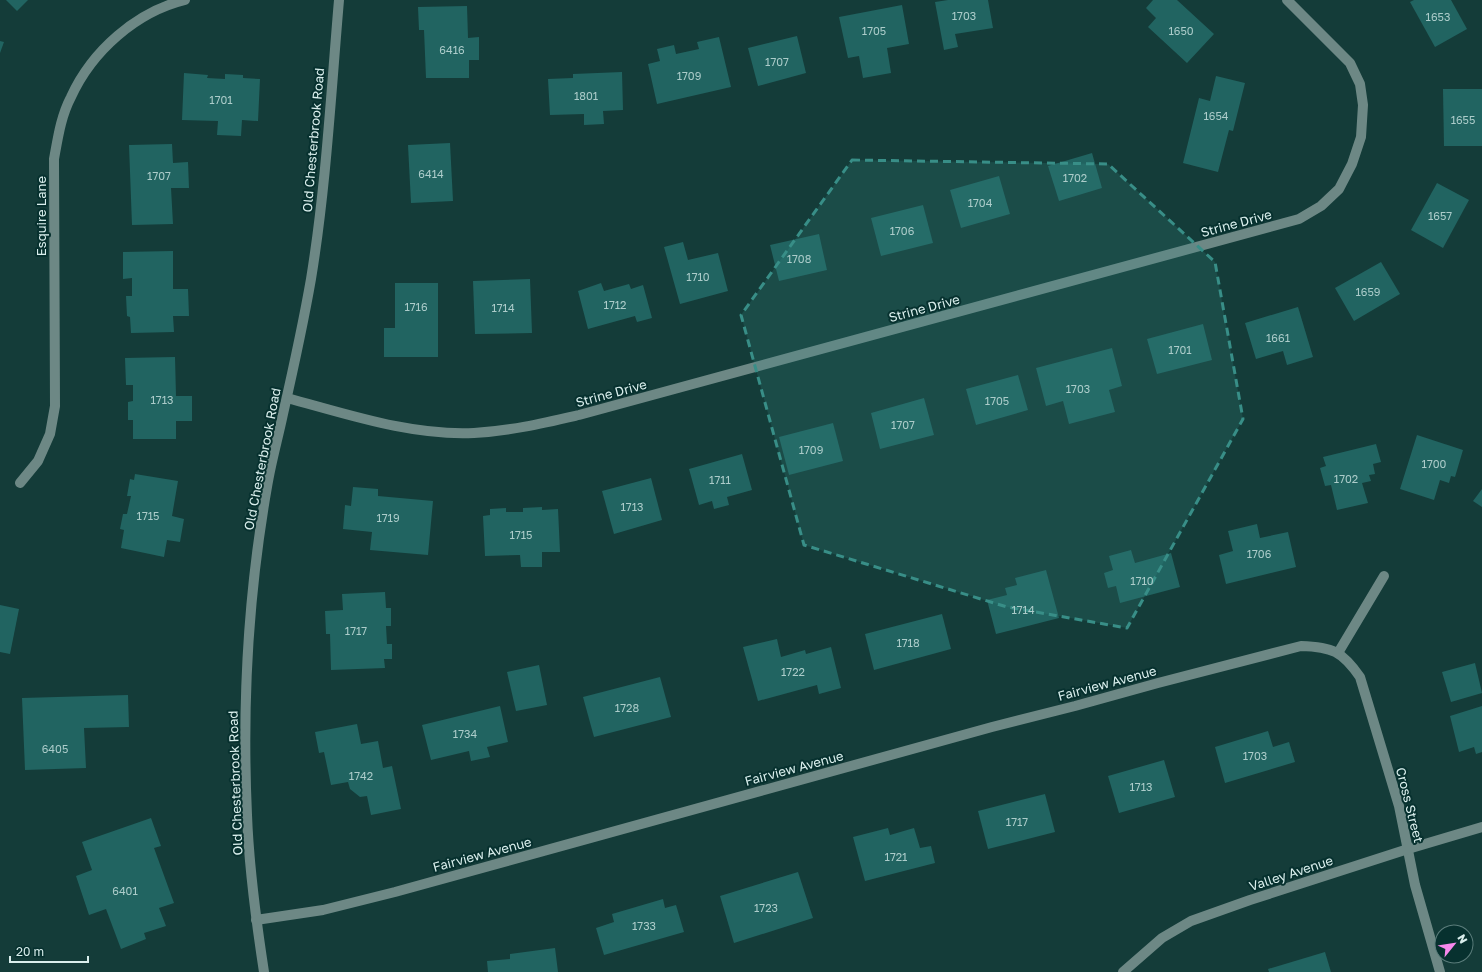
<svg xmlns="http://www.w3.org/2000/svg" width="1482" height="972" viewBox="0 0 1482 972" font-family="'Golos Text',sans-serif">
<style>
.building{fill:#216461}
.lines{fill:none;stroke-linecap:round;stroke-linejoin:round}
.minor{stroke:#6d8885;stroke-width:10}
.marked{fill:#388e87;fill-opacity:0.2;stroke:#388e87;stroke-width:3;stroke-dasharray:8 5;stroke-linejoin:round}
.labels{text-anchor:middle;dominant-baseline:central;stroke-width:4;stroke-linejoin:round;paint-order:stroke}
.number-label{font-size:11px;fill:#acccca}
.street-label{font-size:13px;fill:#daefed;stroke:#07312f}
</style>
<rect width="100%" height="100%" fill="#143c39"/>
<g class="building">
<path d="M6,0h22l-11,11z"/>
<path d="M948,0h40l5,28 -38,6 3,13 -14,3 -9,-48z"/>
<path d="M1153,0h24l37,34 -27,29 -39,-36 8,-9 -10,-10z"/>
<path d="M1414,0h37l16,29 -32,18 -25,-45z"/>
<path d="M902,5l7,39 -22,4 4,25 -28,5 -4,-22 -11,2 -9,-41z"/>
<path d="M467,6l1,32 11,-1v23h-10v18h-43l-2,-48h-5l-1,-23z"/>
<path d="M797,36l9,37 -48,13 -10,-38z"/>
<path d="M719,37l12,50 -74,17 -9,-40 12,-3 -3,-12 17,-4 2,9 23,-5 -2,-7z"/>
<path d="M0,41l4,1 -4,11z"/>
<path d="M622,72l1,38 -20,1 1,13 -20,1v-11l-34,1 -2,-36 25,-1v-4z"/>
<path d="M184,73l24,2 -1,3 18,1v-5l18,1v3l17,1 -2,42 -16,-1 -1,16 -24,-1 1,-14 -36,-1z"/>
<path d="M1216,76l29,7 -12,48 -4,-1 -11,42 -35,-9 16,-65 11,3z"/>
<path d="M1443,89h39v57h-38z"/>
<path d="M450,143l3,58 -42,2 -3,-58z"/>
<path d="M172,144l1,19 15,-1 1,26h-18l2,36 -41,1 -3,-80z"/>
<path d="M1092,153l10,35 -43,13 -11,-35z"/>
<path d="M999,176l11,38 -49,14 -11,-38z"/>
<path d="M1437,183l32,17 -26,48 -32,-18z"/>
<path d="M923,205l10,38 -52,13 -10,-38z"/>
<path d="M819,234l8,36 -48,11 -9,-36z"/>
<path d="M683,242l5,18 30,-7 10,38 -48,13 -16,-57z"/>
<path d="M173,251v38h15l1,27h-16l1,16 -43,1 -1,-16 -3,-1 -1,-20h6v-18l-9,1v-27z"/>
<path d="M1381,262l19,32 -46,27 -19,-33z"/>
<path d="M530,279l2,54 -57,1 -2,-53z"/>
<path d="M395,283h43v74h-54v-29h11z"/>
<path d="M601,283l3,8 25,-7 2,5 12,-4 9,33 -15,4 -2,-6 -47,13 -10,-38z"/>
<path d="M1298,307l15,50 -26,8 -4,-14 -27,8 -11,-36z"/>
<path d="M1203,324l9,36 -55,14 -10,-35z"/>
<path d="M1112,348l10,38 -13,4 6,22 -46,12 -6,-23 -17,5 -10,-38z"/>
<path d="M175,357l1,39h16v25h-16v18h-43v-19h-5v-18l5,-1v-16h-7l-1,-27z"/>
<path d="M1018,375l10,35 -52,15 -10,-36z"/>
<path d="M924,398l10,37 -54,14 -9,-36z"/>
<path d="M833,423l10,38 -54,14 -10,-38z"/>
<path d="M1417,435l46,15 -8,27 -4,-1 -2,7 -9,-3 -6,20 -34,-11z"/>
<path d="M1376,444l5,18 -8,2 2,10 -6,1 2,6 -9,2 6,20 -31,7 -6,-25 -6,1 -5,-18 6,-2 -3,-9z"/>
<path d="M742,454l10,36 -25,7 2,8 -15,4 -2,-8 -13,4 -10,-36z"/>
<path d="M135,474l43,7 -6,35 12,3 -4,23 -13,-2 -3,17 -43,-9 3,-18 -4,-1 3,-15h4l4,-18h-4l3,-17 4,1z"/>
<path d="M651,478l11,42 -48,14 -12,-43z"/>
<path d="M353,487l25,2v7l55,5 -5,54 -58,-5 2,-18 -29,-3 2,-24 6,1z"/>
<path d="M1482,489v18l-9,-6z"/>
<path d="M542,507v3l16,-1 2,43h-18v15h-21l-1,-12 -35,1 -2,-40 7,-1v-6l16,-1v4h17v-4z"/>
<path d="M1257,524l3,14 28,-6 8,35 -70,17 -7,-29 14,-4 -5,-20z"/>
<path d="M1131,550l4,13 36,-10 9,34 -60,16 -4,-17 -8,2 -4,-15 9,-3 -4,-14z"/>
<path d="M1046,570l13,48 -63,16 -9,-34 20,-5 -2,-7 12,-3 -2,-7z"/>
<path d="M385,592l1,16h5v18h-5l1,18h5v15h-8l1,9 -54,2 -1,-36h-4l-1,-23 18,-1 -1,-16z"/>
<path d="M0,605l19,4 -9,45 -10,-2z"/>
<path d="M942,614l9,35 -77,21 -9,-36z"/>
<path d="M777,639l4,18 24,-7 1,4 25,-7 10,41 -22,6 -2,-9 -59,16 -15,-54z"/>
<path d="M1475,663l7,30 -31,9 -9,-30z"/>
<path d="M539,665l8,40 -31,6 -9,-39z"/>
<path d="M660,677l11,40 -77,20 -11,-40z"/>
<path d="M128,695l1,32 -45,1 2,40 -61,2 -3,-72z"/>
<path d="M500,706l8,36 -21,5 3,10 -19,4 -2,-10 -38,9 -9,-35z"/>
<path d="M1482,706v46l-6,2 -2,-7 -15,5 -9,-36z"/>
<path d="M357,724l4,20 17,-3 5,27 9,-2 9,43 -30,6 -4,-19 -7,1 -10,-8 -2,-7 -17,3 -7,-33 -5,1 -4,-21z"/>
<path d="M1268,731l5,16 16,-5 6,20 -70,21 -10,-36z"/>
<path d="M1164,760l11,37 -56,16 -11,-37z"/>
<path d="M1045,794l10,38 -67,17 -10,-38z"/>
<path d="M151,818l10,28 -7,2 20,55 -15,5 7,18 -22,7 2,6 -25,10 -15,-40 -17,6 -13,-39 16,-6 -10,-28z"/>
<path d="M888,828l2,7 24,-7 6,20 11,-2 4,17 -70,18 -12,-44z"/>
<path d="M798,872l15,46 -79,25 -14,-47z"/>
<path d="M663,899l2,9 11,-3 8,27 -80,23 -8,-27 18,-6 -2,-8z"/>
<path d="M555,948l3,24h-70l-1,-11 23,-2v-5z"/>
<path d="M1325,952l6,20h-62l-1,-3z"/>
</g>
<g class="lines">
<g class="minor">
<path d="M287,398c60,16 124,38 187,35 36,-2 70,-10 105,-18l720,-196 22,-13 18,-17 13,-25 9,-27 2,-32 -3,-21 -10,-21 -63,-63"/>
<path d="M20,483l18,-22 12,-27 5,-28 -1,-247c4,-22 7,-43 17,-62 21,-46 65,-85 114,-97"/>
<path d="M1338,653l46,-77"/>
<path d="M256,920l67,-10 72,-18 597,-165 83,-21 83,-23 143,-37c31,1 41,5 59,31l39,129 16,79 25,87"/>
<path d="M264,972c-8,-52 -15,-104 -17,-157 -5,-110 1,-220 20,-328 4,-25 11,-49 16,-73 10,-44 20,-89 28,-135 15,-92 20,-186 28,-279"/>
<path d="M1123,972l39,-34 29,-17 59,-21 158,-51 74,-22"/>
</g>
</g>
<path class="marked" d="M852,160l256,4 107,98 28,157 -116,209 -120,-21 -203,-62 -63,-230z"/>
<g class="labels">
<g class="number-label">
<text x="964" y="15">1703</text>
<text x="1438" y="16">1653</text>
<text x="874" y="30">1705</text>
<text x="1181" y="30">1650</text>
<text x="452" y="49">6416</text>
<text x="777" y="61">1707</text>
<text x="689" y="75">1709</text>
<text x="586" y="95">1801</text>
<text x="221" y="99">1701</text>
<text x="1216" y="115">1654</text>
<text x="1463" y="119">1655</text>
<text x="431" y="173">6414</text>
<text x="159" y="175">1707</text>
<text x="1075" y="177">1702</text>
<text x="980" y="202">1704</text>
<text x="1440" y="215">1657</text>
<text x="902" y="230">1706</text>
<text x="799" y="258">1708</text>
<text x="698" y="276">1710</text>
<text x="1368" y="291">1659</text>
<text x="615" y="304">1712</text>
<text x="416" y="306">1716</text>
<text x="503" y="307">1714</text>
<text x="1278" y="337">1661</text>
<text x="1180" y="349">1701</text>
<text x="1078" y="388">1703</text>
<text x="162" y="399">1713</text>
<text x="997" y="400">1705</text>
<text x="903" y="424">1707</text>
<text x="811" y="449">1709</text>
<text x="1434" y="463">1700</text>
<text x="1346" y="478">1702</text>
<text x="720" y="479">1711</text>
<text x="632" y="506">1713</text>
<text x="148" y="515">1715</text>
<text x="388" y="517">1719</text>
<text x="521" y="534">1715</text>
<text x="1259" y="553">1706</text>
<text x="1142" y="580">1710</text>
<text x="1023" y="609">1714</text>
<text x="356" y="630">1717</text>
<text x="908" y="642">1718</text>
<text x="793" y="671">1722</text>
<text x="627" y="707">1728</text>
<text x="465" y="733">1734</text>
<text x="55" y="748">6405</text>
<text x="1255" y="755">1703</text>
<text x="361" y="775">1742</text>
<text x="1141" y="786">1713</text>
<text x="1017" y="821">1717</text>
<text x="896" y="856">1721</text>
<text x="125" y="890">6401</text>
<text x="766" y="907">1723</text>
<text x="644" y="925">1733</text>
</g>
<g class="street-label">
<text transform="translate(313 140) rotate(-85)">Old Chesterbrook Road</text>
<text transform="translate(41 216) rotate(-90)">Esquire Lane</text>
<text transform="translate(1236 223) rotate(-15)">Strine Drive</text>
<text transform="translate(924 308) rotate(-15)">Strine Drive</text>
<text transform="translate(611 393) rotate(-15)">Strine Drive</text>
<text transform="translate(262 459) rotate(-79)">Old Chesterbrook Road</text>
<text transform="translate(1107 683) rotate(-15)">Fairview Avenue</text>
<text transform="translate(794 768) rotate(-15)">Fairview Avenue</text>
<text transform="translate(235 783) rotate(-92)">Old Chesterbrook Road</text>
<text transform="translate(1410 805) rotate(76)">Cross Street</text>
<text transform="translate(482 854) rotate(-15)">Fairview Avenue</text>
<text transform="translate(1291 873) rotate(-18)">Valley Avenue</text>
</g>
</g>
<g transform="translate(1454 944) rotate(60)"><circle r="19" fill="#07312f" stroke="#5b7d7b"/>
<path d="M0-3L7 15L0 10L-7 15Z" fill="#f788ec"/>
<text y="-6" font-size="11" font-weight="bold" text-anchor="middle" fill="#daefed">N</text>
</g>
<path d="M10 956v6h78v-6" fill="none" stroke="#daefed" stroke-width="2"/>
<text x="16" y="956" font-size="12" fill="#daefed" stroke="#07312f" stroke-width="3" paint-order="stroke">20 m</text>
</svg>
